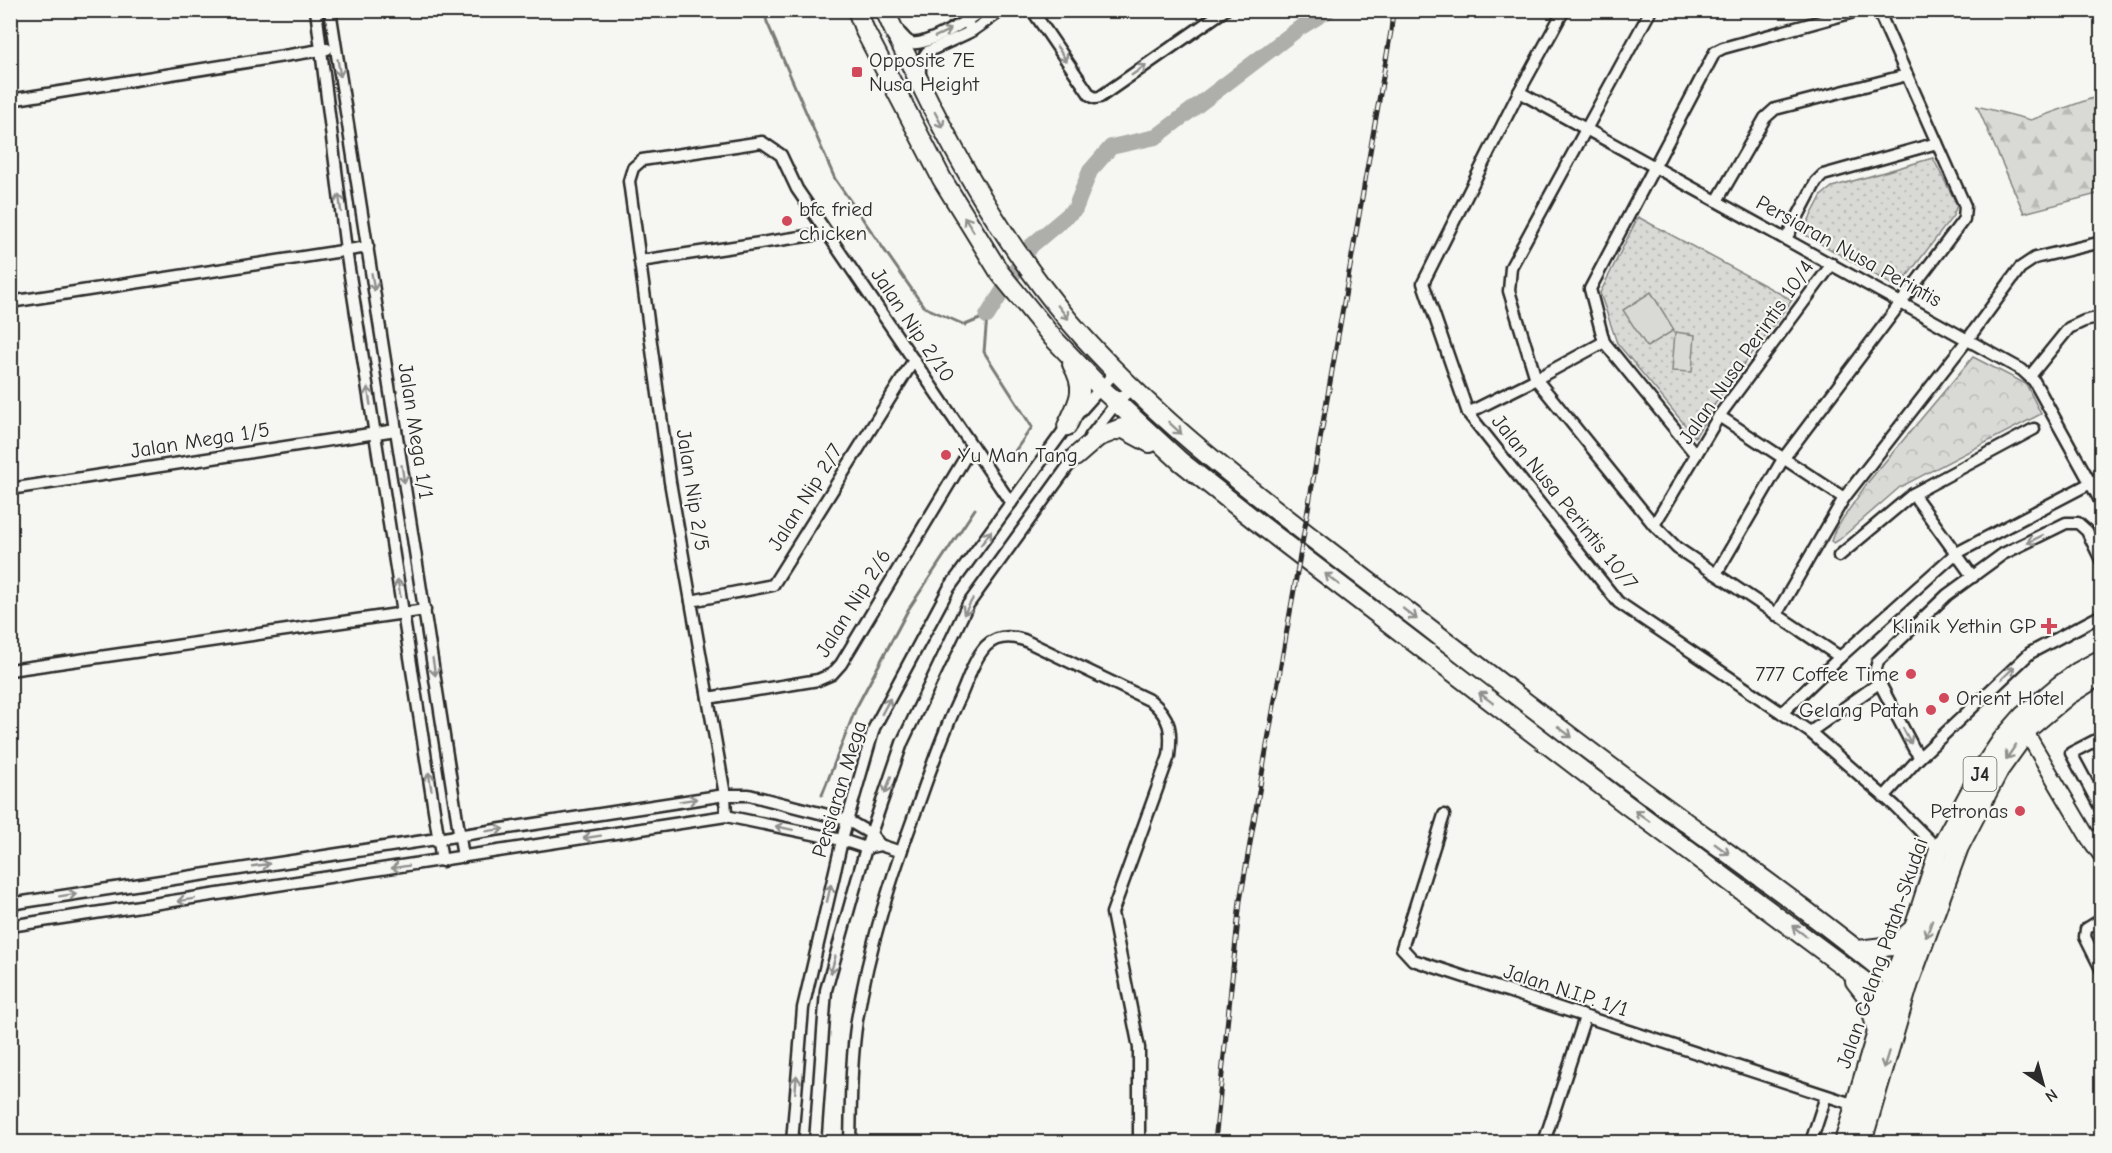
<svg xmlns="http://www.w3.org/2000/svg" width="2112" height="1153" viewBox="0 0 2112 1153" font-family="'Comic Neue',sans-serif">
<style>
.grass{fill:url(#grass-dots);stroke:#828280;stroke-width:1.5}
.forest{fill:url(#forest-firs);stroke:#828280;stroke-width:1.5}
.park{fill:url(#park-crowns);stroke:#828280;stroke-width:1.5}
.pitch{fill:#d9d9d5;stroke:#828280;stroke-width:1.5}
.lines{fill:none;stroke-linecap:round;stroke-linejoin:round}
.stream{stroke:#7a7a78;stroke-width:3}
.river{stroke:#aeaeab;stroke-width:16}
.minor-casing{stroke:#2b2b2b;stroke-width:15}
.tertiary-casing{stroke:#2b2b2b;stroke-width:18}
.primary-casing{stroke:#2b2b2b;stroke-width:22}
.minor{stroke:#f6f6f2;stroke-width:10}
.tertiary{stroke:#f6f6f2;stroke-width:14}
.primary{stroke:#f6f6f2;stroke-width:18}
.rail-casing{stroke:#2b2b2b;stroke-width:5}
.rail{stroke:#f6f6f2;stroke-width:3;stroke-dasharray:9;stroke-linecap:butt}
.oneway{stroke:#90908e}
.poi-dot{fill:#d1495b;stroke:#f6f6f2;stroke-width:2}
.labels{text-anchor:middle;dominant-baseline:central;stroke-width:4.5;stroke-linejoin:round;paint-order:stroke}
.shield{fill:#f6f6f2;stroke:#686867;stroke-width:1.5}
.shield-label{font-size:20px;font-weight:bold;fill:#2b2b2b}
.poi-label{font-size:21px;fill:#2b2b2b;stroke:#f6f6f2;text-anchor:start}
.street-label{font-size:21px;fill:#2b2b2b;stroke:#f6f6f2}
</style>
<defs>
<pattern id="grass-dots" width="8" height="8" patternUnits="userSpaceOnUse" patternTransform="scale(1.5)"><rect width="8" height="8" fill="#d9d9d5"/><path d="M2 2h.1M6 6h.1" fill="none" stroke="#babab7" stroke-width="1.8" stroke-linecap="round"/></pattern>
<pattern id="forest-firs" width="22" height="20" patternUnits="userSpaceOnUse" patternTransform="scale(1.5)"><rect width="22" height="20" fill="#d9d9d5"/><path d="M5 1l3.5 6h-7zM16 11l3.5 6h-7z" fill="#babab7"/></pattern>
<pattern id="park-crowns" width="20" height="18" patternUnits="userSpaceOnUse" patternTransform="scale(1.5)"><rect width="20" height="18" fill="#d9d9d5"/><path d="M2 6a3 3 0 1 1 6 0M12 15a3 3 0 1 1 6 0" fill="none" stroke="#babab7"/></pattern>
</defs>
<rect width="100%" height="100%" fill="#f6f6f2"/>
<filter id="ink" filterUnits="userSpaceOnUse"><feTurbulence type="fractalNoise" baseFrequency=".0167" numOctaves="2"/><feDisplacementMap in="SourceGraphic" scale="12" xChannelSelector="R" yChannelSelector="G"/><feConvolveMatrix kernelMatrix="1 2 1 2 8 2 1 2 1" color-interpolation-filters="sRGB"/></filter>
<g filter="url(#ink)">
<g class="grass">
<path d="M1933,158l24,47 -4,11 -55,72 -96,-55 20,-38 10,-8z"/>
<path d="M1638,217l154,83 -74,99 -23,38 -78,-94 -17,-50z"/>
</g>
<path class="forest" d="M2101,95v98l-77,20 -47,-107 54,14z"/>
<path class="park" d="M1973,357l53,27 15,30 -141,73 -61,53 -5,3 -3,-2 4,-11 33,-48z"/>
<g class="pitch">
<path d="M1651,292l23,38 -27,17 -24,-37z"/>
<path d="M1675,332l20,3 -3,37 -20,-1z"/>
</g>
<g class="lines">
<g class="stream">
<path d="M764,10l3,12 68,157 89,128 41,18 22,-9 -3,36 48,75 -17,24"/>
<path d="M822,795l34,-87 52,-98 67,-101"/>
</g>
<path class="river" d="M987,316l44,-70 44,-37 15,-38 21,-24 45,-10 142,-108 31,-19"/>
<defs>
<g id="minor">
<path d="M316,10l30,240 96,611"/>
<path d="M330,10l133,847"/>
<path d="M961,10l9,18"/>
<path d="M1032,10l58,85 5,3 5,-1 125,-87"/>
<path d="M1564,10l-45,82 -96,191 45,130 150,189 192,130 85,74 44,44"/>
<path d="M1651,10l-140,257 -2,24 27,88 118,146 23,23 163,109"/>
<path d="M901,34c4,4 6,8 11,9 15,3 58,-24 71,-33"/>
<path d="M920,76c-1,-10 1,-17 7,-24l45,-21 30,-21"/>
<path d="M1519,92l503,278 12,11 68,123"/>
<path d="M10,100l317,-51"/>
<path d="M1717,201l48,-83 10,-9 132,-34"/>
<path d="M1786,239l30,-57 7,-7 114,-32"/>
<path d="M640,261l187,-28"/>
<path d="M10,302l358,-55"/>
<path d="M2030,376l39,-48 15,-7 18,-4"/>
<path d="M1468,413l68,-34 68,-37"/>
<path d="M1719,416l125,82"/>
<path d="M1090,437l27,-35 15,-14"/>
<path d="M1696,455l-92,-113 -14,-53 125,-237 8,-4 138,-38"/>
<path d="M10,489l386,-59"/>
<path d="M1913,494l60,83"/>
<path d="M1654,525l65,-109 113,-152"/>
<path d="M1839,556l74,-62 121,-65"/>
<path d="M1716,574l67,-115 181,-240 1,-13 -87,-196"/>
<path d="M691,601l82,-16 141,-225"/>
<path d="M1776,615l68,-117 124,-159 52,-71 15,-10 67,-16"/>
<path d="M10,670l415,-60"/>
<path d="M708,698l110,-18 14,-6 9,-10 131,-218"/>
<path d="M1782,713l58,-56 115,-103 147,-77"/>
<path d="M1810,732l69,-49"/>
<path d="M2102,737l-31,16 31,58"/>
<path d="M1920,757l-6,-8 -38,-73v-8l2,-7 69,-66 56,-41 63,-31h12l9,8 15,31"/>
<path d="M1884,797l36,-40 110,-104 72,-38"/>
<path d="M1444,815l-42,133 11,12 442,145"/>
<path d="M726,816l-1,-21 -55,-313 -41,-301 4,-13 9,-8 120,-18 19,13 16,34 214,314"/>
<path d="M2089,839l13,-6"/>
<path d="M10,904l715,-109h24l98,25 24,14 9,11"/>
<path d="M2102,919l-16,10 -1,8 17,34"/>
<path d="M10,926l716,-110 116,24 24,8 14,-3 21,7"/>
<path d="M792,1142l11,-134 41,-176 30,-104 75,-140 118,-162 49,-55"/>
<path d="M815,1142l11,-152 40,-142 36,-105 65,-137 110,-152"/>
<path d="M850,1142c1,-40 1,-82 7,-122 12,-74 35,-145 61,-215 13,-37 26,-75 43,-110 7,-16 13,-36 25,-49 11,-11 25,-10 38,-6l127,61c20,17 21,30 18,55l-57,157 27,135v94"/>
<path d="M1544,1142l41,-125"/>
<path d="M1811,1142l15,-46"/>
</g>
<path id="tertiary" d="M2026,732l63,107 13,18"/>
<g id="primary">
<path d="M857,10l8,21 77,148 58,94 53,65 48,50 79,73 81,64 366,280 242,180 19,13 14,6"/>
<path d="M885,10c10,25 23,48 34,71 41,85 90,168 151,241 85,99 188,174 290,253 94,72 187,145 283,216 84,62 170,122 250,188l15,7"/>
<path d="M1067,426c12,-25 20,-36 5,-62"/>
<path d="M1075,457l23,-20 24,-9 28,15"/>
<path d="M1858,950l34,-4 20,-16"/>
<path d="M1855,981l14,18 8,33"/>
<path d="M1844,1142l49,-163 23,-57 23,-72 44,-82 19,-28 21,-24 37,-31 18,-13 24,-13"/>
<path d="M1862,1142l46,-156 51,-139 40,-77 31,-43 37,-31 35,-22"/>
</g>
</defs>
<use href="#minor" class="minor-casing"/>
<use href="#tertiary" class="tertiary-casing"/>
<use href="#primary" class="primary-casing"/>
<use href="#minor" class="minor"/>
<use href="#tertiary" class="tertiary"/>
<use href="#primary" class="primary"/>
<defs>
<path id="rail" d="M1215,1142l25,-241 151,-870 2,-21"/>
</defs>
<use href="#rail" class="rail-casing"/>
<use href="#rail" class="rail"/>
</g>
<defs><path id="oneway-shaft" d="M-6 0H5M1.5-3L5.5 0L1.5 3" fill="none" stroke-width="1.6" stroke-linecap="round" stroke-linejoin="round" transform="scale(1.5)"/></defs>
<g class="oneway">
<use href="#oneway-shaft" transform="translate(943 33) rotate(-25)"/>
<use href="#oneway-shaft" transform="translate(1062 54) rotate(56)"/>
<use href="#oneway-shaft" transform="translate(339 68) rotate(81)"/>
<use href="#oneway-shaft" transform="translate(1139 70) rotate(-35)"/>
<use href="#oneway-shaft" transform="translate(939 120) rotate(62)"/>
<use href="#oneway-shaft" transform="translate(340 203) rotate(-97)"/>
<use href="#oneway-shaft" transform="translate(969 224) rotate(-122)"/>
<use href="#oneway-shaft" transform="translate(373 282) rotate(81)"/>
<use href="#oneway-shaft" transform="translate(1063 312) rotate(52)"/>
<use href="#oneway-shaft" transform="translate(369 396) rotate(-99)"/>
<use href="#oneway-shaft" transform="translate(1175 428) rotate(43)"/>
<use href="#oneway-shaft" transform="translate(403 474) rotate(81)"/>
<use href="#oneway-shaft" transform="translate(986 538) rotate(-54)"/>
<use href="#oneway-shaft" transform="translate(2035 539) rotate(154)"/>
<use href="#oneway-shaft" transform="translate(1332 579) rotate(-142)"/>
<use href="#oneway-shaft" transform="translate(399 588) rotate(-99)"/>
<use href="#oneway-shaft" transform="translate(968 607) rotate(120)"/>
<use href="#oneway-shaft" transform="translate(1410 614) rotate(38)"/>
<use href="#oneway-shaft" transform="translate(434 667) rotate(81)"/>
<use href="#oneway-shaft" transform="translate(2008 673) rotate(-44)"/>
<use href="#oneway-shaft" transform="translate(1486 698) rotate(-143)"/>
<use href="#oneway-shaft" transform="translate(886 706) rotate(-62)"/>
<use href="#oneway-shaft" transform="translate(1565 732) rotate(37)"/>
<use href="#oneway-shaft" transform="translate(1907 736) rotate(62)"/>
<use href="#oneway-shaft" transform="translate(2011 752) rotate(124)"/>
<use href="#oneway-shaft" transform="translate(430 781) rotate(-99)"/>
<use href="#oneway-shaft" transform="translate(888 785) rotate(109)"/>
<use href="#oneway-shaft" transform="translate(688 800) rotate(-9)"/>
<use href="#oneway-shaft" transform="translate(1642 816) rotate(-144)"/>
<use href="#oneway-shaft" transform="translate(784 828) rotate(-168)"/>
<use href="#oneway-shaft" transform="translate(495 830) rotate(-9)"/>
<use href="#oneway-shaft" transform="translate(592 837) rotate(171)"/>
<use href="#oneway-shaft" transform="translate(1722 849) rotate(36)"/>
<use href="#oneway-shaft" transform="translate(261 865) rotate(-8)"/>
<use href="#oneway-shaft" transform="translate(400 867) rotate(171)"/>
<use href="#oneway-shaft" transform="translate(829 893) rotate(-77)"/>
<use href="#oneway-shaft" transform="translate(68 895) rotate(-9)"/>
<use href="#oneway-shaft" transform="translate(186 900) rotate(171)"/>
<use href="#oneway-shaft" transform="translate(1929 929) rotate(110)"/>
<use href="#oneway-shaft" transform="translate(1799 931) rotate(-143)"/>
<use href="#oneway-shaft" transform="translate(833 965) rotate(106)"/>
<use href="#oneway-shaft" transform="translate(1886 1060) rotate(107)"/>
<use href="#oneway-shaft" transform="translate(796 1084) rotate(-85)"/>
</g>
</g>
<g class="poi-dot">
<rect x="851" y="66" width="12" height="12" rx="3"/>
<circle cx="787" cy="221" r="6"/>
<circle cx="946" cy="455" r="6"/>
<path d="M2046 617h6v6h6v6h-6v6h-6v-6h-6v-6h6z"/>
<circle cx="1911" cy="674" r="6"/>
<circle cx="1944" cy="698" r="6"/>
<circle cx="1931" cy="710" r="6"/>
<circle cx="2020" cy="811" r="6"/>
</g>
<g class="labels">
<rect class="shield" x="1963.5" y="757" width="33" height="34" rx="4.5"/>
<g class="shield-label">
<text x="1980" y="774">J4</text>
</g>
<g class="poi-label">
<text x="869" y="60">Opposite 7E<tspan x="869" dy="24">Nusa Height</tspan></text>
<text x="799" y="209">bfc fried<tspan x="799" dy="24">chicken</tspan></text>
<text x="958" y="455">Yu Man Tang</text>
<text x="2036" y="626" text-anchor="end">Klinik Yethin GP</text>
<text x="1899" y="674" text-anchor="end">777 Coffee Time</text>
<text x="1956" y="698">Orient Hotel</text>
<text x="1919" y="710" text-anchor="end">Gelang Patah</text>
<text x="2008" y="811" text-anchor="end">Petronas</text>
</g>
<g class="street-label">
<text transform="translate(1849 251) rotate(29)">Persiaran Nusa Perintis</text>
<text transform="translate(913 325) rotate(56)">Jalan Nip 2/10</text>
<text transform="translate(1746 352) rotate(-55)">Jalan Nusa Perintis 10/4</text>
<text transform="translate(416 431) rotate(81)">Jalan Mega 1/1</text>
<text transform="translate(200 440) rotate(-9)">Jalan Mega 1/5</text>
<text transform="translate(693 490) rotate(81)">Jalan Nip 2/5</text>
<text transform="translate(805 497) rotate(-58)">Jalan Nip 2/7</text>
<text transform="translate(1565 502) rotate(51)">Jalan Nusa Perintis 10/7</text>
<text transform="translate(853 603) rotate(-58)">Jalan Nip 2/6</text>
<text transform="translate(839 789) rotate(-73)">Persiaran Mega</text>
<text transform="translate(1882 953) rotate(-71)">Jalan Gelang Patah-Skudai</text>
<text transform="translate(1566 990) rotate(18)">Jalan N.I.P. 1/1</text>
</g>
</g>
<rect width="2112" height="1153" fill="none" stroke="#f6f6f2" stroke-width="36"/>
<rect x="18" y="18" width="2076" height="1117" fill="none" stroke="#2b2b2b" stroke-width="2" filter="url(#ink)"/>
<g transform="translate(2043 1084) rotate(144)" stroke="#f6f6f2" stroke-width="4.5" paint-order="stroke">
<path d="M0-4.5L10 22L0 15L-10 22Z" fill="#2b2b2b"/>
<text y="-9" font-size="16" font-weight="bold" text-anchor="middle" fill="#2b2b2b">N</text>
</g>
</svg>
